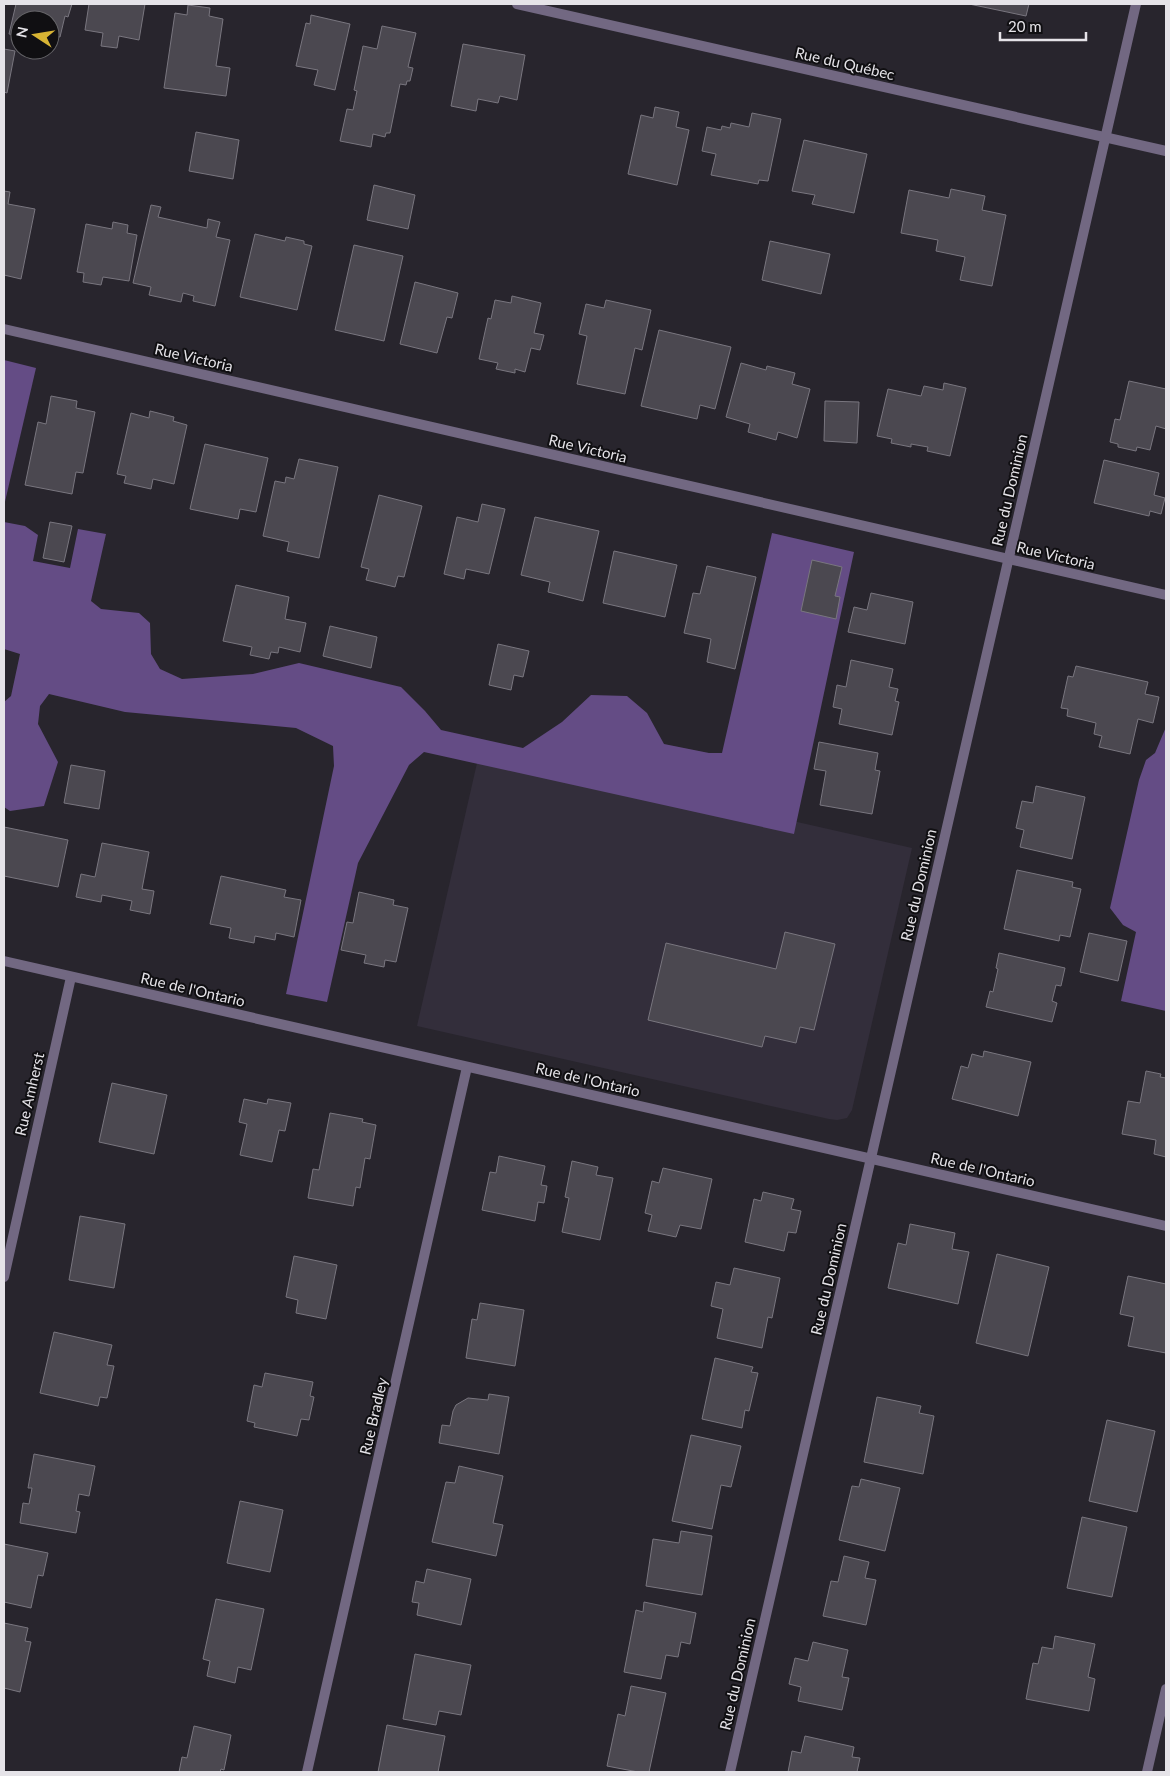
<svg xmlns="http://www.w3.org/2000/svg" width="1170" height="1776" viewBox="0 0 1170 1776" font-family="Lato,sans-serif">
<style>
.built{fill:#332e3b}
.forest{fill:#644c85}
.building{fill:#4b4850;stroke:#79767f}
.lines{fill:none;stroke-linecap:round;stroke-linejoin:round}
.minor{stroke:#726882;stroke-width:10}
.labels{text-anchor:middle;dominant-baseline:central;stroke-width:4;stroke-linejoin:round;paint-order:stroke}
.street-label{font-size:15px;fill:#e5e3e8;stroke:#100f12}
</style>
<rect width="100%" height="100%" fill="#28252d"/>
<path class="built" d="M480,750l432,98 -60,262 -5,8 -10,2 -8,-1 -412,-93z"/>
<g class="forest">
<path d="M4,360l32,8 -32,138z"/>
<path d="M4,522l21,4 13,9 -5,26 37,7 8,-39 28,5 -15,67 10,8 38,4 11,10 1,31 9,15 22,10 71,-5 46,-11 102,24 24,24 16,19 82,18 39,-26 29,-27 36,1 20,17 17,31 45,9h13l50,-220 82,19 -60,282 -370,-82 -15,13 -51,98 -31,139 -41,-8 48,-228 -1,-20 -37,-18 -171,-16 -76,-18 -9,12 -2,18 20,38 -14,44 -34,5 -6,-4v-105l7,-6 9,-42 -16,-5z"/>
<path d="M1166,727v284l-45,-10 15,-69 -13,-7 -13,-17 29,-128 7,-20 9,-7z"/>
</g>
<g class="building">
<path d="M16,4h56l-4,13 -3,-1 -5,21 -10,-2v-15h-30v16l-11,-2z"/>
<path d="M89,4h56l-6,36 -20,-4 -2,12 -16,-2 2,-13 -18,-3z"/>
<path d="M969,4h60l-3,12z"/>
<path d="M188,5l22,3 -1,8 14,3 -7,47 14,2 -4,28 -62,-8 11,-75 12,2z"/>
<path d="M311,15l39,9 -15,66 -21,-5 4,-15 -22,-4 10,-43 4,1z"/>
<path d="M382,26l34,7 -8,34 5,1 -3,13h-3l-1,4 -6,-1 -10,49h-4l-1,4 -12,-3 -2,13 -31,-6 7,-32 6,1 4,-19 -3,-1 9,-44 14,3z"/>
<path d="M463,44l62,11 -8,45 -17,-4 -2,7 -20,-4 -2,12 -25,-5z"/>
<path d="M4,49l11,2 -8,42 -3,-1z"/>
<path d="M655,107l24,5 -3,15 13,3 -12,55 -49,-11 13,-59 12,3z"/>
<path d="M752,113l29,6 -13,62 -9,-1 -1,4 -47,-9 5,-21 -14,-3 5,-24 14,3 1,-4 8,2 1,-5 18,4z"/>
<path d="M196,132l43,8 -6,39 -44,-8z"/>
<path d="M804,140l63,14 -13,59 -42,-9 3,-9 -23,-4z"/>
<path d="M374,185l41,10 -7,34 -41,-9z"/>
<path d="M951,189l34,7 -3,14 24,5 -14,71 -32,-6 5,-23 -29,-6 2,-11 -37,-7 8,-43 40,8z"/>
<path d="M4,191l6,1 -2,12 27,5 -14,70 -17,-4z"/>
<path d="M151,205l10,2 -3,10 49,11 1,-9 12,3 -4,15 14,3 -15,66 -22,-5 1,-5 -11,-3 -2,9 -32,-7 2,-8 -18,-4z"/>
<path d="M113,222l15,3 -1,8 10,2 -8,46 -26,-4 -2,8 -18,-3 1,-9 -7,-1 9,-48 26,5z"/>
<path d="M255,234l30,7 1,-4 18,4v3l8,2 -15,64 -57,-13z"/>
<path d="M770,241l60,13 -9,40 -59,-14z"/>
<path d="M354,245l49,11 -19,85 -49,-11z"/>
<path d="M415,282l43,11 -6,25 -5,-1 -10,36 -37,-9z"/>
<path d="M512,296l29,7 -7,30 10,2 -4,15 -9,-2 -6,24 -10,-3v4l-19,-4 2,-6 -19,-4 9,-41 3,1 4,-19 16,3z"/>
<path d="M606,300l45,10 -9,40 -7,-2 -10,46 -48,-10 10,-48 -8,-2 7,-30 18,4z"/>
<path d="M659,330l72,17 -16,62 -15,-4 -3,14 -56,-13z"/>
<path d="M741,363l25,7 1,-4 28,7 -3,11 18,5 -13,49 -19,-6 -2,8 -28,-8 2,-8 -24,-7z"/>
<path d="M1129,381l37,8v40l-10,-3 -6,24 -13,-3 -1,4 -18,-4v-3l-8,-2 5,-23 5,1z"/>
<path d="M944,383l22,5 -16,68 -23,-5 1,-4 -17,-3v3l-20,-4 1,-4 -15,-3 11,-47 33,7 3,-10 19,4z"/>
<path d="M51,396l26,5 -1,7 19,4 -12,61 -7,-1 -4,22 -47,-9 13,-63 8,2z"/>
<path d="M825,401l34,1 -2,41 -33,-2z"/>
<path d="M150,411l24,6 -1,4 14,4 -13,59 -21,-5 -2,10 -27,-6 2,-7 -9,-2 14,-61 18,5z"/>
<path d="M205,444l63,14 -12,54 -16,-3 -2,10 -48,-10z"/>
<path d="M299,459l39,8 -19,91 -32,-7 2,-9 -26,-6 12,-55 10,2 1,-6 8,2z"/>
<path d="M1104,460l55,13 -5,22 11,3 -4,16 -11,-3 -1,5 -55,-13z"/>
<path d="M379,495l43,11 -18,71 -6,-1 -3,11 -29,-7 3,-11 -8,-2z"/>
<path d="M482,504l23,5 -16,65 -23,-5 -2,10 -20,-5 13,-57 21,5z"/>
<path d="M535,517l64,14 -16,70 -35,-9 2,-10 -29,-7z"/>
<path d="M50,522l22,4 -8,36 -21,-4z"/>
<path d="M614,551l63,14 -12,52 -62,-14z"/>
<path d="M812,560l30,7 -7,29 5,1 -4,22 -35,-8z"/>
<path d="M707,566l49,11 -21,92 -28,-7 4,-23 -27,-6 9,-40 7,1z"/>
<path d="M236,585l53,12 -4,22 21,4 -6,29 -21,-5 -1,6 -7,-1 -2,7 -19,-4 2,-8 -29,-6z"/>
<path d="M871,593l42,9 -8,42 -57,-12 6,-25 13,3z"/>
<path d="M330,626l47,11 -6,31 -48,-12z"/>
<path d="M498,644l31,7 -6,26 -9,-2 -3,15 -22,-5z"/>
<path d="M851,660l42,9 -4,18 9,2 -3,12 4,1 -7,33 -53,-11 3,-15 -9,-2 4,-22 9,2z"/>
<path d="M1076,666l72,16 -3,12 14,3 -6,26 -15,-4 -8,35 -31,-7 3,-11 -8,-2 2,-11 -29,-7 1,-7 -7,-1 7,-32 5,1z"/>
<path d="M819,742l59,11 -3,17 5,1 -8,43 -52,-9 6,-34 -12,-2z"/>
<path d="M71,765l34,6 -6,38 -35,-6z"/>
<path d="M1036,786l49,11 -13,62 -52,-12 4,-17 -8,-2 6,-27 11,2z"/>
<path d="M4,827l64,13 -10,47 -54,-11z"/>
<path d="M102,843l47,9 -7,37 12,2 -4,23 -20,-4 2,-9 -30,-6 -1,7 -25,-5 5,-23 14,3z"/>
<path d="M1017,870l56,12 -1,5 9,2 -11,48 -10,-2 -1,6 -55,-12z"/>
<path d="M221,876l65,14 -2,7 17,3 -7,37 -18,-4 -1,7 -20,-4 -1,7 -25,-5 2,-10 -21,-4z"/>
<path d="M359,892l35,8 -1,5 15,3 -12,54 -11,-2 -1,7 -20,-4 2,-8 -25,-5 6,-28 6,1z"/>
<path d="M785,932l50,12 -21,86 -14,-3 -4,16 -31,-7 -3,11 -114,-27 18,-77 110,26z"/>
<path d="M1089,933l38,8 -9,40 -38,-9z"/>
<path d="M999,953l66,15 -4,18 -5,-1 -4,16 5,2 -5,19 -66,-15 4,-16 3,1 5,-23 -2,-1z"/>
<path d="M984,1051l47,11 -13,54 -66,-17 9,-33 7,2 4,-14 11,3z"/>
<path d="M1146,1071l15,3 -1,3 6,1v79l-12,-3 2,-14 -34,-6 6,-33 12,2z"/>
<path d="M112,1083l55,12 -13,59 -55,-12z"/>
<path d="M244,1099l23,5 1,-5 23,4 -6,28 -6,-1 -7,32 -32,-7 7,-31 -8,-2z"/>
<path d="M330,1113l33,6 -1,3 14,3 -6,34 -5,-1 -5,30 -4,-1 -3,19 -45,-8 5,-29 6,1z"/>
<path d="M499,1156l46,10 -4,19 6,1 -3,17 -6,-1 -3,19 -53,-11 8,-38 6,1z"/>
<path d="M572,1161l26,6 -2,8 17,3 -13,62 -38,-8 7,-34 -4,-1z"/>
<path d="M663,1168l49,11 -11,50 -21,-4 -4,12 -28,-6 4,-16 -7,-2 7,-32 7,2z"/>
<path d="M763,1192l31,7 -3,10 10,2 -5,22 -8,-1 -4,19 -39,-9 9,-43 7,2z"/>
<path d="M80,1216l45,8 -11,64 -45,-8z"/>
<path d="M910,1224l45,9 -3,16 17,3 -11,52 -70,-16 10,-45 8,2z"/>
<path d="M997,1254l52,13 -21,89 -52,-13z"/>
<path d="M294,1256l43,9 -11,54 -30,-6 2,-13 -12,-3z"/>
<path d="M734,1268l46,10 -8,40 -4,-1 -6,31 -45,-10 6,-29 -12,-3 5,-24 14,3z"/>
<path d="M1128,1276l38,8v69l-38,-7 6,-29 -14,-3z"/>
<path d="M480,1303l44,7 -9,56 -49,-8 6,-39 5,1z"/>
<path d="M54,1332l58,13 -5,20 7,1 -7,32 -7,-1 -2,9 -58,-13z"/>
<path d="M715,1358l38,9 -2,5 7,1 -9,38 -4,-1 -3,18 -40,-9z"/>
<path d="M265,1373l48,9 -3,14 4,1 -5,23 -8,-1 -4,17 -43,-9 1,-4 -8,-2 7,-36 8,2z"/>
<path d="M489,1394l20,3 -10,57 -60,-11 3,-18 8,1 3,-15 3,-6 12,-7 20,2z"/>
<path d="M877,1397l44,9 -2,7 15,3 -11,58 -59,-12z"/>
<path d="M1107,1420l48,11 -18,81 -48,-11z"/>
<path d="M691,1435l50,11 -10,41 -10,-2 -9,44 -40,-8z"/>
<path d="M34,1454l61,12 -6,30 -10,-2 -3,17 4,1 -4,21 -56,-10 3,-20 6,1 3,-16h-4z"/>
<path d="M459,1466l44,10 -10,47 10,2 -7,31 -64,-14 14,-60 9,1z"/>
<path d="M861,1479l39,9 -15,63 -46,-11 13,-54 7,1z"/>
<path d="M240,1501l43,9 -13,62 -43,-9z"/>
<path d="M1082,1517l45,10 -15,70 -45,-9z"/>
<path d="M681,1531l31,5 -10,59 -56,-9 7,-47 26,4z"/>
<path d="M4,1544l44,9 -5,23 -5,-1 -7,33 -27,-6z"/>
<path d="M844,1556l25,6 -4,16 11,2 -10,45 -43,-9 8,-35 7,1z"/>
<path d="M427,1569l44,10 -10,46 -44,-10 2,-12 -7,-1 4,-21 8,2z"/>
<path d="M216,1599l48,10 -13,61 -13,-3 -3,16 -28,-7 3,-15 -7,-2z"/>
<path d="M644,1602l52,11 -6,31 -9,-2 -3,15 -12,-2 -5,24 -37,-7 12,-62 7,2z"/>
<path d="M4,1623l24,5 -3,13 6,1 -11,50 -16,-4z"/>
<path d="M1055,1636l40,8 -7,33 7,2 -6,32 -63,-12 7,-36 5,1 4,-17 11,2z"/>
<path d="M813,1642l35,8 -6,27 7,1 -7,32 -44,-9 3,-14 -12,-3 6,-26 13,3z"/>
<path d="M415,1654l56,11 -10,50 -22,-4 -3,14 -33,-6z"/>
<path d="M631,1686l35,7 -17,79h-11l-31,-6 11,-52 7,2z"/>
<path d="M387,1725l58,11 -7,36h-60z"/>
<path d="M194,1726l37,9 -7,35 -3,-1 -1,3h-41l3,-15 5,1z"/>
<path d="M805,1736l49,11 -2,10 8,1 -3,14h-69l4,-21 9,2z"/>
</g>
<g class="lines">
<g class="minor">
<path d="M517,4l649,147"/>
<path d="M4,329l1162,266"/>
<path d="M4,961l1162,265"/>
<path d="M4,1277l67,-300"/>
<path d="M307,1772l160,-705"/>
<path d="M730,1772l406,-1768"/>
<path d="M1147,1772l19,-83"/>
</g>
</g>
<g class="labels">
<g class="street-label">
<text transform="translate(845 63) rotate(13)">Rue du Québec</text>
<text transform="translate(194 357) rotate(13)">Rue Victoria</text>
<text transform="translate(588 448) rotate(13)">Rue Victoria</text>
<text transform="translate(1009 490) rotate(-77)">Rue du Dominion</text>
<text transform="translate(1056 555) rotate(13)">Rue Victoria</text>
<text transform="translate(918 885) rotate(-77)">Rue du Dominion</text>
<text transform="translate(193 989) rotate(13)">Rue de l'Ontario</text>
<text transform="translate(588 1079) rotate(13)">Rue de l'Ontario</text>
<text transform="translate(29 1094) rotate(-77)">Rue Amherst</text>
<text transform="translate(983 1169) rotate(13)">Rue de l'Ontario</text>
<text transform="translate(828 1279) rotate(-77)">Rue du Dominion</text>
<text transform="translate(373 1416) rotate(-77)">Rue Bradley</text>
<text transform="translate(737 1674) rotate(-77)">Rue du Dominion</text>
</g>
</g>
<rect width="1170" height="1776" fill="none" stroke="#e5e3e8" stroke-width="10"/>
<g transform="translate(35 35) rotate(282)"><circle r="24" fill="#100f12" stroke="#656468"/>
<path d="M0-4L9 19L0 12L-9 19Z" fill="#d8b434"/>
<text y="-8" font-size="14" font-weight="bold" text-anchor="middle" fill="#e5e3e8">N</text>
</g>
<path d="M1000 32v8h86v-8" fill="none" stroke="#e5e3e8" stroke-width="2.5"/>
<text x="1008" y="32" font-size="15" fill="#e5e3e8" stroke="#100f12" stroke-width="4" paint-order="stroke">20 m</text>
</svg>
